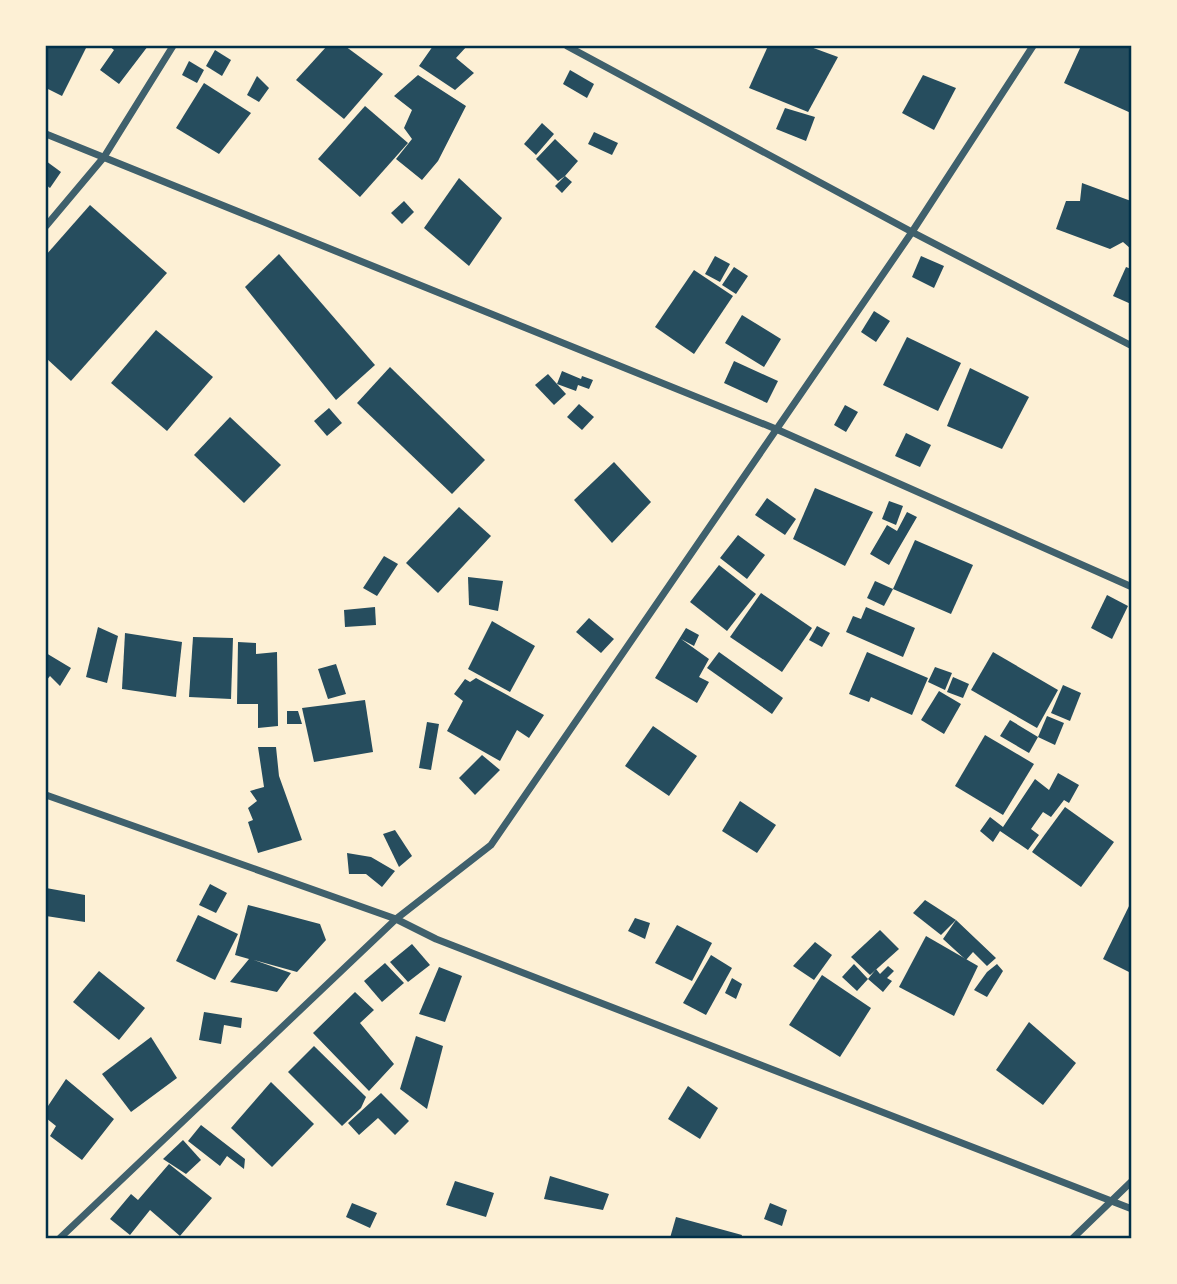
<svg xmlns="http://www.w3.org/2000/svg" width="1177" height="1284" viewBox="0 0 1177 1284" font-family="'DejaVu Sans',sans-serif">
<style>
.building{fill:#264d5e}
.lines{fill:none;stroke-linecap:round;stroke-linejoin:round}
.minor{stroke:#3f606c;stroke-width:7}
.neatline{fill:none;stroke:#003049;stroke-width:2.5}
</style>
<rect width="100%" height="100%" fill="#fdf0d5"/>
<g class="building">
<path d="M46,46h41l-25,50 -16,-8z"/>
<path d="M109,46h39l-29,38 -19,-14 14,-20z"/>
<path d="M327,46h18l38,28 -39,45 -48,-39z"/>
<path d="M433,46h34l-11,12 18,15 -19,17 -36,-24z"/>
<path d="M768,46h40l30,11 -30,55 -59,-24z"/>
<path d="M1081,46h50v67l-67,-30z"/>
<path d="M215,50l16,10 -9,16 -16,-10z"/>
<path d="M189,61l15,9 -7,13 -15,-8z"/>
<path d="M570,70l24,14 -7,14 -24,-14z"/>
<path d="M418,75l48,31 -28,55 -16,19 -26,-21 16,-20 -8,-11 8,-18 -18,-14z"/>
<path d="M923,75l33,13 -22,42 -32,-17z"/>
<path d="M257,76l12,12 -10,14 -12,-7z"/>
<path d="M204,83l47,30 -32,41 -43,-26z"/>
<path d="M365,106l43,37 -48,54 -42,-38z"/>
<path d="M785,108l30,9 -9,24 -30,-12z"/>
<path d="M542,123l12,11 -18,21 -12,-11z"/>
<path d="M594,132l24,11 -6,12 -24,-11z"/>
<path d="M555,139l23,22 -13,15 7,6 -10,11 -7,-7 10,-10 -7,5 -22,-22z"/>
<path d="M46,161l15,11 -11,16 -4,-3z"/>
<path d="M459,178l43,40 -33,48 -45,-38z"/>
<path d="M1082,183l49,18v48l-8,-7 -13,7 -54,-20 10,-28h14z"/>
<path d="M404,201l10,11 -12,12 -11,-11z"/>
<path d="M90,205l77,68 -96,108 -25,-23v-103z"/>
<path d="M279,254l96,111 -39,35 -91,-113z"/>
<path d="M715,256l15,8 -10,18 -15,-8z"/>
<path d="M921,256l23,10 -10,22 -22,-11z"/>
<path d="M734,267l14,9 -12,18 -14,-9z"/>
<path d="M1126,267l5,2v35l-18,-8z"/>
<path d="M694,270l39,26 -39,58 -39,-27z"/>
<path d="M874,311l16,10 -14,21 -15,-10z"/>
<path d="M742,315l39,24 -17,28 -39,-24z"/>
<path d="M156,330l57,47 -46,54 -56,-48z"/>
<path d="M907,337l54,26 -23,48 -55,-26z"/>
<path d="M734,361l44,20 -11,22 -43,-20z"/>
<path d="M390,367l95,93 -33,34 -95,-91z"/>
<path d="M970,368l59,29 -27,52 -55,-23z"/>
<path d="M562,371l19,8 1,-3 11,4 -4,9 -11,-4 -2,6 -19,-7z"/>
<path d="M548,374l18,20 -12,11 -19,-20z"/>
<path d="M579,404l15,13 -12,13 -15,-13z"/>
<path d="M845,405l13,7 -12,20 -12,-7z"/>
<path d="M329,408l13,15 -15,13 -13,-15z"/>
<path d="M230,417l51,48 -37,38 -50,-48z"/>
<path d="M906,433l25,12 -11,22 -25,-11z"/>
<path d="M614,462l37,40 -39,41 -38,-43z"/>
<path d="M815,488l58,24 -28,54 -52,-27z"/>
<path d="M767,498l29,21 -11,16 -30,-20z"/>
<path d="M889,501l14,5 -7,19 -14,-6z"/>
<path d="M459,507l32,29 -53,57 -32,-30z"/>
<path d="M907,512l10,5 -28,48 -19,-11 17,-29 10,6z"/>
<path d="M738,535l27,20 -18,24 -27,-21z"/>
<path d="M915,540l58,25 -22,49 -58,-25z"/>
<path d="M384,556l14,8 -21,32 -14,-8z"/>
<path d="M719,565l37,29 -29,37 -37,-29z"/>
<path d="M468,577l35,4 -5,30 -29,-6z"/>
<path d="M875,581l18,8 -9,17 -17,-8z"/>
<path d="M761,593l51,35 -30,44 -52,-35z"/>
<path d="M1107,595l21,11 -16,33 -21,-11z"/>
<path d="M375,607l1,18 -31,2 -1,-17z"/>
<path d="M866,607l49,21 -12,29 -57,-25 7,-16 8,3z"/>
<path d="M589,618l25,21 -13,14 -25,-21z"/>
<path d="M492,621l43,25 -25,46 -42,-23z"/>
<path d="M817,626l13,7 -8,14 -13,-7z"/>
<path d="M98,627l20,9 -11,47 -21,-6z"/>
<path d="M686,628l13,7 -5,11 -13,-7 28,20 -10,18 10,5 -12,21 -42,-25z"/>
<path d="M125,633l57,9 -6,55 -54,-8z"/>
<path d="M193,637l40,1 -2,61 -42,-2z"/>
<path d="M238,642l18,1v11l21,-2 1,74 -20,2v-24h-21z"/>
<path d="M719,652l64,46 -11,16 -65,-46z"/>
<path d="M867,652l61,26 -16,37 -41,-18 -2,5 -20,-8z"/>
<path d="M993,652l65,38 -21,38 -66,-38z"/>
<path d="M46,653l25,15 -11,18 -10,-10 -4,5z"/>
<path d="M336,664l10,30 -18,5 -10,-30z"/>
<path d="M935,667l17,6 -7,17 -17,-8z"/>
<path d="M953,677l16,7 -6,14 -16,-6z"/>
<path d="M476,678l68,37 -15,23 -12,-8 -17,31 -53,-30 16,-30 -9,-7 11,-15 5,3z"/>
<path d="M1063,685l18,8 -11,28 -19,-8z"/>
<path d="M939,691l22,13 -17,30 -23,-14z"/>
<path d="M365,700l8,52 -59,10 -12,-54z"/>
<path d="M287,711h11l4,13h-15z"/>
<path d="M1047,716l17,7 -9,22 -17,-8z"/>
<path d="M1010,720l28,17 -9,16 -29,-17z"/>
<path d="M427,722l12,2 -8,46 -12,-2z"/>
<path d="M653,726l44,30 -28,40 -44,-30z"/>
<path d="M985,735l49,29 -31,51 -48,-29z"/>
<path d="M258,747h18l3,29 23,64 -44,13 -10,-31 5,-2 -5,-12 9,-7 -7,-10 14,-4z"/>
<path d="M482,755l18,15 -25,25 -16,-17z"/>
<path d="M1058,773l21,12 -10,18 -5,-3 -13,17 -8,-5 -12,17 8,6 -11,15 -28,-19 -7,11 -13,-11 10,-14 13,10 32,-48 14,11z"/>
<path d="M740,801l36,24 -19,28 -35,-22z"/>
<path d="M1065,807l49,35 -33,45 -49,-35z"/>
<path d="M395,830l17,26 -13,11 -16,-33z"/>
<path d="M347,853l24,4 24,14 -13,16 -16,-13h-17z"/>
<path d="M210,884l17,9 -11,20 -17,-8z"/>
<path d="M46,888l39,7v27l-39,-6z"/>
<path d="M925,900l31,20 -15,15 -28,-22z"/>
<path d="M1131,902v71l-28,-14z"/>
<path d="M248,905l72,19 6,16 -29,32 -43,-12 37,13 -14,19 -47,-10 19,-23 -14,-4z"/>
<path d="M198,915l40,19 -23,46 -39,-19z"/>
<path d="M635,918l15,5 -5,16 -17,-8z"/>
<path d="M956,920l40,38 -9,8 -14,-14 -7,8 -23,-21z"/>
<path d="M677,925l35,18 -20,38 -37,-18z"/>
<path d="M880,930l19,19 -29,26 -19,-18z"/>
<path d="M926,936l52,30 -24,50 -55,-29z"/>
<path d="M815,942l17,13 -18,25 -21,-14z"/>
<path d="M412,944l18,21 -22,17 -18,-20z"/>
<path d="M711,955l21,13 -26,47 -23,-12z"/>
<path d="M385,963l19,20 -22,19 -18,-21z"/>
<path d="M854,964l14,15 -11,12 -15,-14z"/>
<path d="M997,964l6,7 -16,26 -13,-7 13,-18z"/>
<path d="M888,966l6,5 -7,7 5,3 -9,11 -15,-13 8,-10 4,5z"/>
<path d="M439,967l23,9 -17,46 -26,-8z"/>
<path d="M99,971l46,37 -26,32 -46,-38z"/>
<path d="M822,975l49,33 -31,49 -51,-32z"/>
<path d="M732,978l10,6 -6,15 -11,-6z"/>
<path d="M355,992l19,18 -14,13 34,41 -25,27 -56,-58z"/>
<path d="M204,1012l38,6 -1,10 -17,-3 -3,19 -22,-4z"/>
<path d="M1029,1022l47,41 -33,42 -47,-35z"/>
<path d="M416,1036l27,10 -16,63 -27,-20z"/>
<path d="M151,1037l26,41 -46,34 -29,-38z"/>
<path d="M314,1046l52,51 -5,11 -19,18 -54,-54z"/>
<path d="M66,1079l48,40 -32,41 -32,-24 6,-10 -10,-8v-9z"/>
<path d="M271,1082l43,42 -42,43 -41,-39z"/>
<path d="M688,1086l30,22 -18,31 -32,-20z"/>
<path d="M381,1093l28,28 -14,14 -17,-17 -19,17 -11,-12z"/>
<path d="M201,1125l44,34 -1,10 -17,-13 -7,10 -32,-25z"/>
<path d="M183,1140l18,20 -15,14 -23,-15z"/>
<path d="M169,1164l43,34 -32,38 -30,-26 -20,25 -20,-16 21,-25 7,6z"/>
<path d="M550,1176l59,18 -6,16 -59,-11z"/>
<path d="M455,1181l39,12 -8,24 -40,-12z"/>
<path d="M352,1203l25,10 -7,15 -24,-11z"/>
<path d="M770,1203l17,7 -5,16 -18,-7z"/>
<path d="M676,1217l66,18 -1,3h-71z"/>
</g>
<g class="lines">
<g class="minor">
<path d="M567,46l345,186 220,114"/>
<path d="M46,134l730,295 356,158"/>
<path d="M46,226l58,-69 69,-111"/>
<path d="M46,795l350,124 40,20 696,270"/>
<path d="M60,1238l336,-319 95,-74 421,-613 121,-186"/>
<path d="M1073,1238l59,-57"/>
</g>
</g>
<rect width="1177" height="1284" fill="none" stroke="#fdf0d5" stroke-width="94"/>
<rect x="47" y="47" width="1083" height="1190" class="neatline"/>
</svg>
